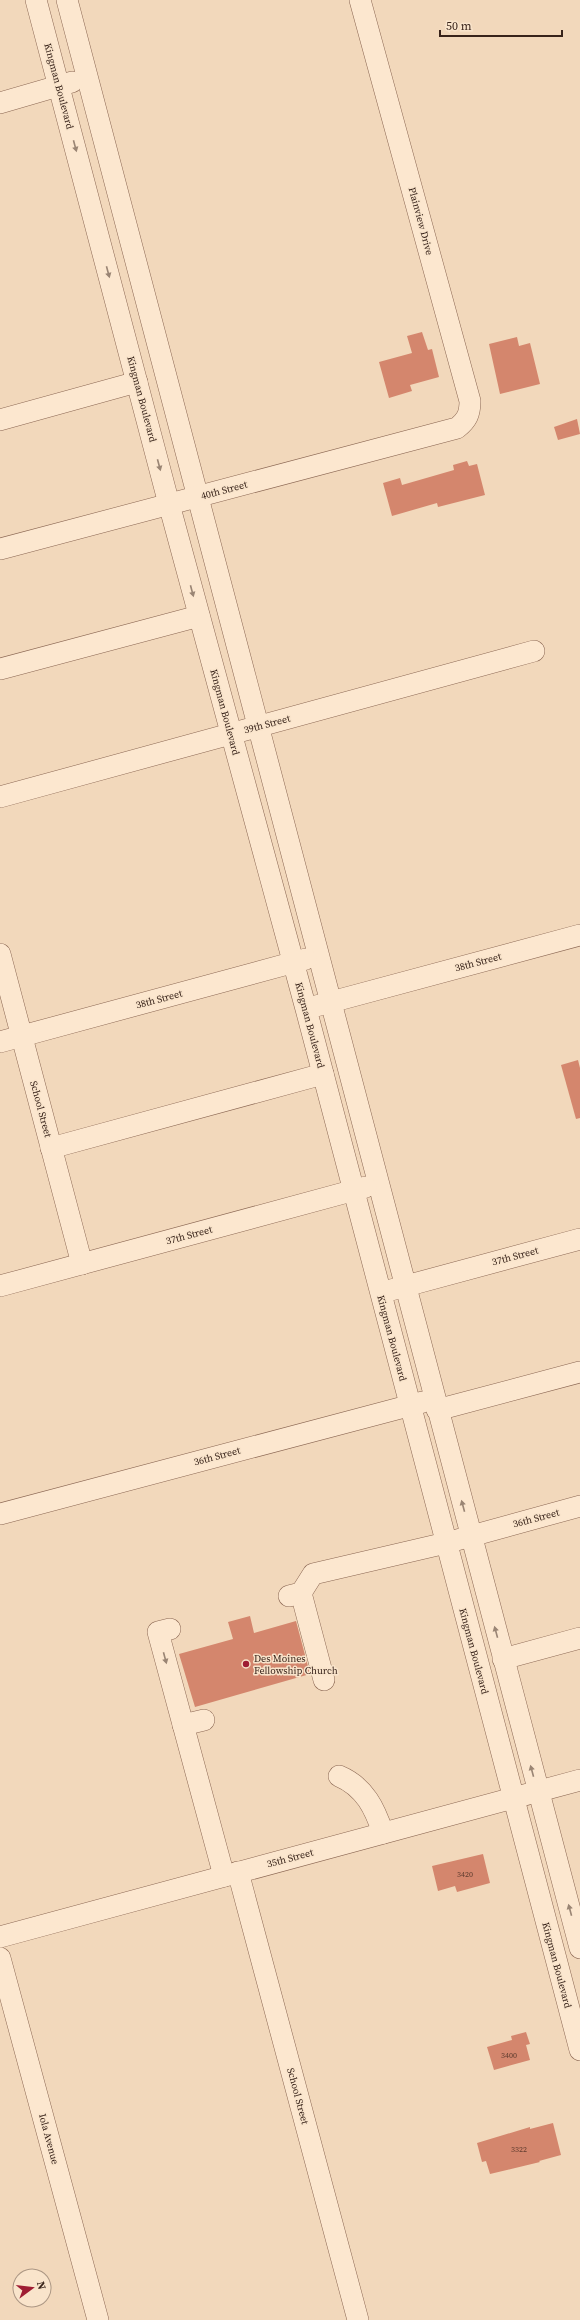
<svg xmlns="http://www.w3.org/2000/svg" width="580" height="2320" viewBox="0 0 580 2320" font-family="'Source Serif 4',serif">
<style>
.building{fill:#d4866d}
.lines{fill:none;stroke-linecap:round;stroke-linejoin:round}
.minor-casing{stroke:#8b6753;stroke-width:22}
.minor{stroke:#fce7cf;stroke-width:21}
.oneway{fill:#9a8574}
.poi-dot{fill:#9f1d34;stroke:#f9e4cb;stroke-width:1.5}
.labels{text-anchor:middle;dominant-baseline:central;stroke-width:3;stroke-linejoin:round;paint-order:stroke}
.number-label{font-size:8px;fill:#5f3c2f}
.street-label{font-size:10px;fill:#38231a;stroke:#f9e4cb}
.poi-label{font-size:10px;fill:#38231a;stroke:#f9e4cb;text-anchor:start}
</style>
<rect width="100%" height="100%" fill="#f2d8bb"/>
<g class="building">
<path d="M422,332l6,18 4,-1 7,28 -29,8 2,6 -23,7 -10,-36 33,-9 -5,-17z"/>
<path d="M517,337l2,9 11,-3 10,41 -40,10 -11,-50z"/>
<path d="M577,419l3,15 -22,6 -4,-13z"/>
<path d="M467,461l2,5 8,-2 8,31 -47,12 -1,-4 -45,13 -9,-33 17,-5 2,7 52,-15 -1,-5z"/>
<path d="M578,1060l2,8v50l-4,1 -15,-54z"/>
<path d="M250,1616l4,17 42,-12 14,53 -115,33 -16,-53 54,-15 -5,-17z"/>
<path d="M483,1854l7,29 -33,9 -2,-6 -17,5 -6,-25z"/>
<path d="M526,2032l4,12 -4,1 4,15 -36,10 -7,-23 25,-7 -1,-4z"/>
<path d="M553,2123l8,32 -22,6 1,1 -50,12 -4,-13 -4,1 -5,-19 53,-16v2z"/>
</g>
<g class="lines">
<defs>
<g id="minor">
<path d="M36,0l133,504 137,505 274,1041"/>
<path d="M67,0l513,1948"/>
<path d="M0,103l72,-21"/>
<path d="M0,420l137,-38"/>
<path d="M0,549l457,-121c10,-8 13,-14 13,-27l-110,-401"/>
<path d="M0,669l199,-53"/>
<path d="M0,797l534,-146"/>
<path d="M0,954l82,310"/>
<path d="M316,1006l264,-71"/>
<path d="M0,1042l306,-83"/>
<path d="M51,1148l272,-74"/>
<path d="M0,1286l366,-99"/>
<path d="M391,1290l189,-51"/>
<path d="M437,1410l143,-38"/>
<path d="M0,1514l423,-112"/>
<path d="M301,1593l23,87"/>
<path d="M289,1596l12,-3 12,-19 133,-31 134,-37"/>
<path d="M170,1629l-12,3 66,244"/>
<path d="M503,1659l77,-21"/>
<path d="M183,1725l21,-5"/>
<path d="M339,1776c26,11 36,33 44,57"/>
<path d="M238,1872l120,448"/>
<path d="M0,1937l580,-157"/>
<path d="M0,1958l98,362"/>
</g>
</defs>
<use href="#minor" class="minor-casing"/>
<use href="#minor" class="minor"/>
</g>
<defs><path id="oneway-solid" d="M-6-.8H1V-3.2L6.5 0L1 3.2V.8H-6Z"/></defs>
<g class="oneway">
<use href="#oneway-solid" transform="translate(75 146) rotate(75)"/>
<use href="#oneway-solid" transform="translate(108 272) rotate(75)"/>
<use href="#oneway-solid" transform="translate(159 465) rotate(75)"/>
<use href="#oneway-solid" transform="translate(192 591) rotate(75)"/>
<use href="#oneway-solid" transform="translate(463 1506) rotate(-105)"/>
<use href="#oneway-solid" transform="translate(496 1632) rotate(-105)"/>
<use href="#oneway-solid" transform="translate(165 1658) rotate(75)"/>
<use href="#oneway-solid" transform="translate(532 1771) rotate(-105)"/>
<use href="#oneway-solid" transform="translate(570 1910) rotate(-105)"/>
</g>
<circle class="poi-dot" cx="246" cy="1664" r="4"/>
<g class="labels">
<g class="number-label">
<text x="465" y="1874">3420</text>
<text x="509" y="2055">3400</text>
<text x="519" y="2149">3322</text>
</g>
<g class="street-label">
<text transform="translate(59 86) rotate(75)">Kingman Boulevard</text>
<text transform="translate(421 221) rotate(75)">Plainview Drive</text>
<text transform="translate(142 399) rotate(75)">Kingman Boulevard</text>
<text transform="translate(224 490) rotate(-15)">40th Street</text>
<text transform="translate(225 712) rotate(75)">Kingman Boulevard</text>
<text transform="translate(267 724) rotate(-15)">39th Street</text>
<text transform="translate(478 962) rotate(-15)">38th Street</text>
<text transform="translate(159 999) rotate(-15)">38th Street</text>
<text transform="translate(310 1025) rotate(75)">Kingman Boulevard</text>
<text transform="translate(41 1109) rotate(75)">School Street</text>
<text transform="translate(189 1235) rotate(-15)">37th Street</text>
<text transform="translate(515 1256) rotate(-15)">37th Street</text>
<text transform="translate(392 1338) rotate(75)">Kingman Boulevard</text>
<text transform="translate(217 1456) rotate(-15)">36th Street</text>
<text transform="translate(536 1518) rotate(-15)">36th Street</text>
<text transform="translate(474 1651) rotate(75)">Kingman Boulevard</text>
<text transform="translate(290 1858) rotate(-15)">35th Street</text>
<text transform="translate(557 1965) rotate(75)">Kingman Boulevard</text>
<text transform="translate(298 2096) rotate(75)">School Street</text>
<text transform="translate(49 2139) rotate(75)">Iola Avenue</text>
</g>
<g class="poi-label">
<text x="254" y="1658">Des Moines<tspan x="254" dy="12">Fellowship Church</tspan></text>
</g>
</g>
<g transform="translate(32 2288) rotate(75)"><circle r="19" fill="#f9e4cb" stroke="#ac9784"/>
<path d="M0-3L7 15L0 10L-7 15Z" fill="#9f1d34"/>
<text y="-6" font-size="11" font-weight="bold" text-anchor="middle" fill="#38231a">N</text>
</g>
<path d="M440 30v6h122v-6" fill="none" stroke="#38231a" stroke-width="2"/>
<text x="446" y="30" font-size="12" fill="#38231a" stroke="#f9e4cb" stroke-width="3" paint-order="stroke">50 m</text>
</svg>
